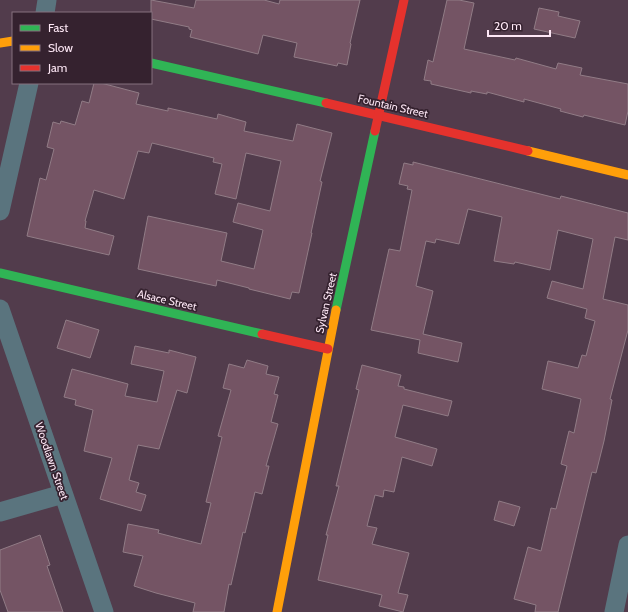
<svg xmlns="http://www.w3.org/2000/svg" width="628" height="612" viewBox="0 0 628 612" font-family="Cabin,sans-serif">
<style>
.building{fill:#745464;stroke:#917c86}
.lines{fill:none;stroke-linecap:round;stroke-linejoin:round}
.street{stroke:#5a747e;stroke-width:19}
.fast{stroke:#30b455;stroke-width:9}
.slow{stroke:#ff9f0a;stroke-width:9}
.jam{stroke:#e5322d;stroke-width:9}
.labels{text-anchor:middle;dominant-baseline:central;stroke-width:3.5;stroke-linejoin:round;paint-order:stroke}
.street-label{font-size:11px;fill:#fde7f5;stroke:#35222f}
</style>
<rect width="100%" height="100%" fill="#523c4c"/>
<g class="building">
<path d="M151,0l43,8 2,-8h68l15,4 1,-4h80l-10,43 1,1 -4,21 -9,-2 -1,3 -43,-9 3,-14 -34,-8 -5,19 -68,-17 2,-7 -3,-1v-2l-38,-8z"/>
<path d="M447,0h12l15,3 -10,46 51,11 1,-2 40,11 2,-6 24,5 -2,7 48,9v27l-3,14 -41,-10 -1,2 -23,-6 1,-2 -37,-10v3l-37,-10v2l-16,-3v2l-40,-9v-3l-7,-1 4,-20 5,2z"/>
<path d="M539,8l20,4 -1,4 22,5 -5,17 -41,-9z"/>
<path d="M94,83h7l38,10 -3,11 32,7v-3l49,11 1,-5 28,8 -2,9 49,10 4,-17 35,9 -12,48 2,1 -11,51h1l-13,60 -7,-1 -2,7 -41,-10v-1l-32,-8 -1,6 -78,-17 10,-53 79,17 -6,28 33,8 9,-39 -30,-8 5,-19 32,8 11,-50 -35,-8 -10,46 -21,-5 7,-30 -9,-2 1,-4 -62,-15 -3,10 -11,-2 -14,48 -30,-9 -9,31h1l-1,7 29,8 -5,19 -82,-19 13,-58 6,2 8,-31 -7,-2 6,-25 7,2 1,-3 14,4 7,-24 7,2z"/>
<path d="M413,162l147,37 1,-3 67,17v27l-13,-3 -12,62 25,6v25l-18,69 2,1 -8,41 -8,32 -4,-1 -34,140h-23l1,-7 -22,-6 14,-52 13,4 10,-43 5,1 11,-43 -6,-2 8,-33 5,2 7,-34 -39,-10 6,-28 30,7 4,-13 4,1 9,-35 -10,-3 2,-9 -40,-11 5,-17 31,8 10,-50 -35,-9 -8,40 -35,-8 -1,2 -20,-3 8,-44 -34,-8 -9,35 -23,-5 -1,4 -9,-2 -10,45 17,5 -10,43 39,9 -4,19 -40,-9 2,-13 -49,-10 18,-81 11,2 12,-61 -5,-1 1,-3 -9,-2 5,-21 9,2z"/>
<path d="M66,320l33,10 -9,28 -33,-10z"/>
<path d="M135,346l34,7v-3l27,7 -9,36 -10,-3 -18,59 -21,-4 -9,35 10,3 -3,9 10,3 -5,16 -41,-12 12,-41 -28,-7 9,-41 -18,-5 1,-5 -12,-3 8,-28 56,15 -3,12 32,6 7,-31 -33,-7z"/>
<path d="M247,360l21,6 -2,8 13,3 -5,17 4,1 -7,27 7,2 -12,42h3l-7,28 -7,-2 -10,41 -2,-1 -12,53 -2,-1 -5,28h-31l2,-9 -39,-10 -22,-7 9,-30 -20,-4 5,-28 31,6 -1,3 43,11 10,-41 -5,-1 16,-65 -4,-1 13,-46 -8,-2 6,-24 15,4z"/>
<path d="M362,365l39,10 -3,11 6,1v2l48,12 -4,15 -45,-11 -8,32 42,12 -5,17 -30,-9 -8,35 -10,-2 -1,7 -8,-2 -8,31 10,2 -5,16 37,9 -11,40 10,2 -5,17 -24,-6 3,-11 -64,-15 10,-45h-2l13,-49h-3l23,-96 -3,-1z"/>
<path d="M499,501l21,6 -6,19 -20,-6z"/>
<path d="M40,535l10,30 -3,1 16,46h-55l-8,-22v-40z"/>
</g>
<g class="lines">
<g class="street">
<path d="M45,13l2,-13"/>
<path d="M0,211l29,-128"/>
<path d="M0,309l104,303"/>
<path d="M0,512l63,-18"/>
<path d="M614,612l14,-67"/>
</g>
<g class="fast">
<path d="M151,63l175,40"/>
<path d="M0,273l262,61"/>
<path d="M336,310l39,-179"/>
</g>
<g class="slow">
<path d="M0,43l13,-2"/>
<path d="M528,151l100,24"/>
<path d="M277,612l59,-302"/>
</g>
<g class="jam">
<path d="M326,103l202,48"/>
<path d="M375,131l29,-131"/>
<path d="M262,334l66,15"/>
</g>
</g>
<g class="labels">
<g class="street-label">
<text transform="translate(393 106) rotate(13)">Fountain Street</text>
<text transform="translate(167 300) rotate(13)">Alsace Street</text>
<text transform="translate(326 303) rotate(-77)">Sylvan Street</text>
<text transform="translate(52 461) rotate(71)">Woodlawn Street</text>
</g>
</g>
<rect x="12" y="12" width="140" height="72" fill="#35222f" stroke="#85717e"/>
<rect x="20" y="25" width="20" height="6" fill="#30b455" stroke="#85717e"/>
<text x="48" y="32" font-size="12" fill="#fde7f5">Fast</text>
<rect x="20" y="45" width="20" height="6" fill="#ff9f0a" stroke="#85717e"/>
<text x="48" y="52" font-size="12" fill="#fde7f5">Slow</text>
<rect x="20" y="65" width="20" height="6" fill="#e5322d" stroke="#85717e"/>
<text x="48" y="72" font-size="12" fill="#fde7f5">Jam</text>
<path d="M488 30v6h62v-6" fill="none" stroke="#fde7f5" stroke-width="2"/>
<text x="494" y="30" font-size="12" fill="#fde7f5" stroke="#35222f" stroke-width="3" paint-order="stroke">20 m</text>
</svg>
